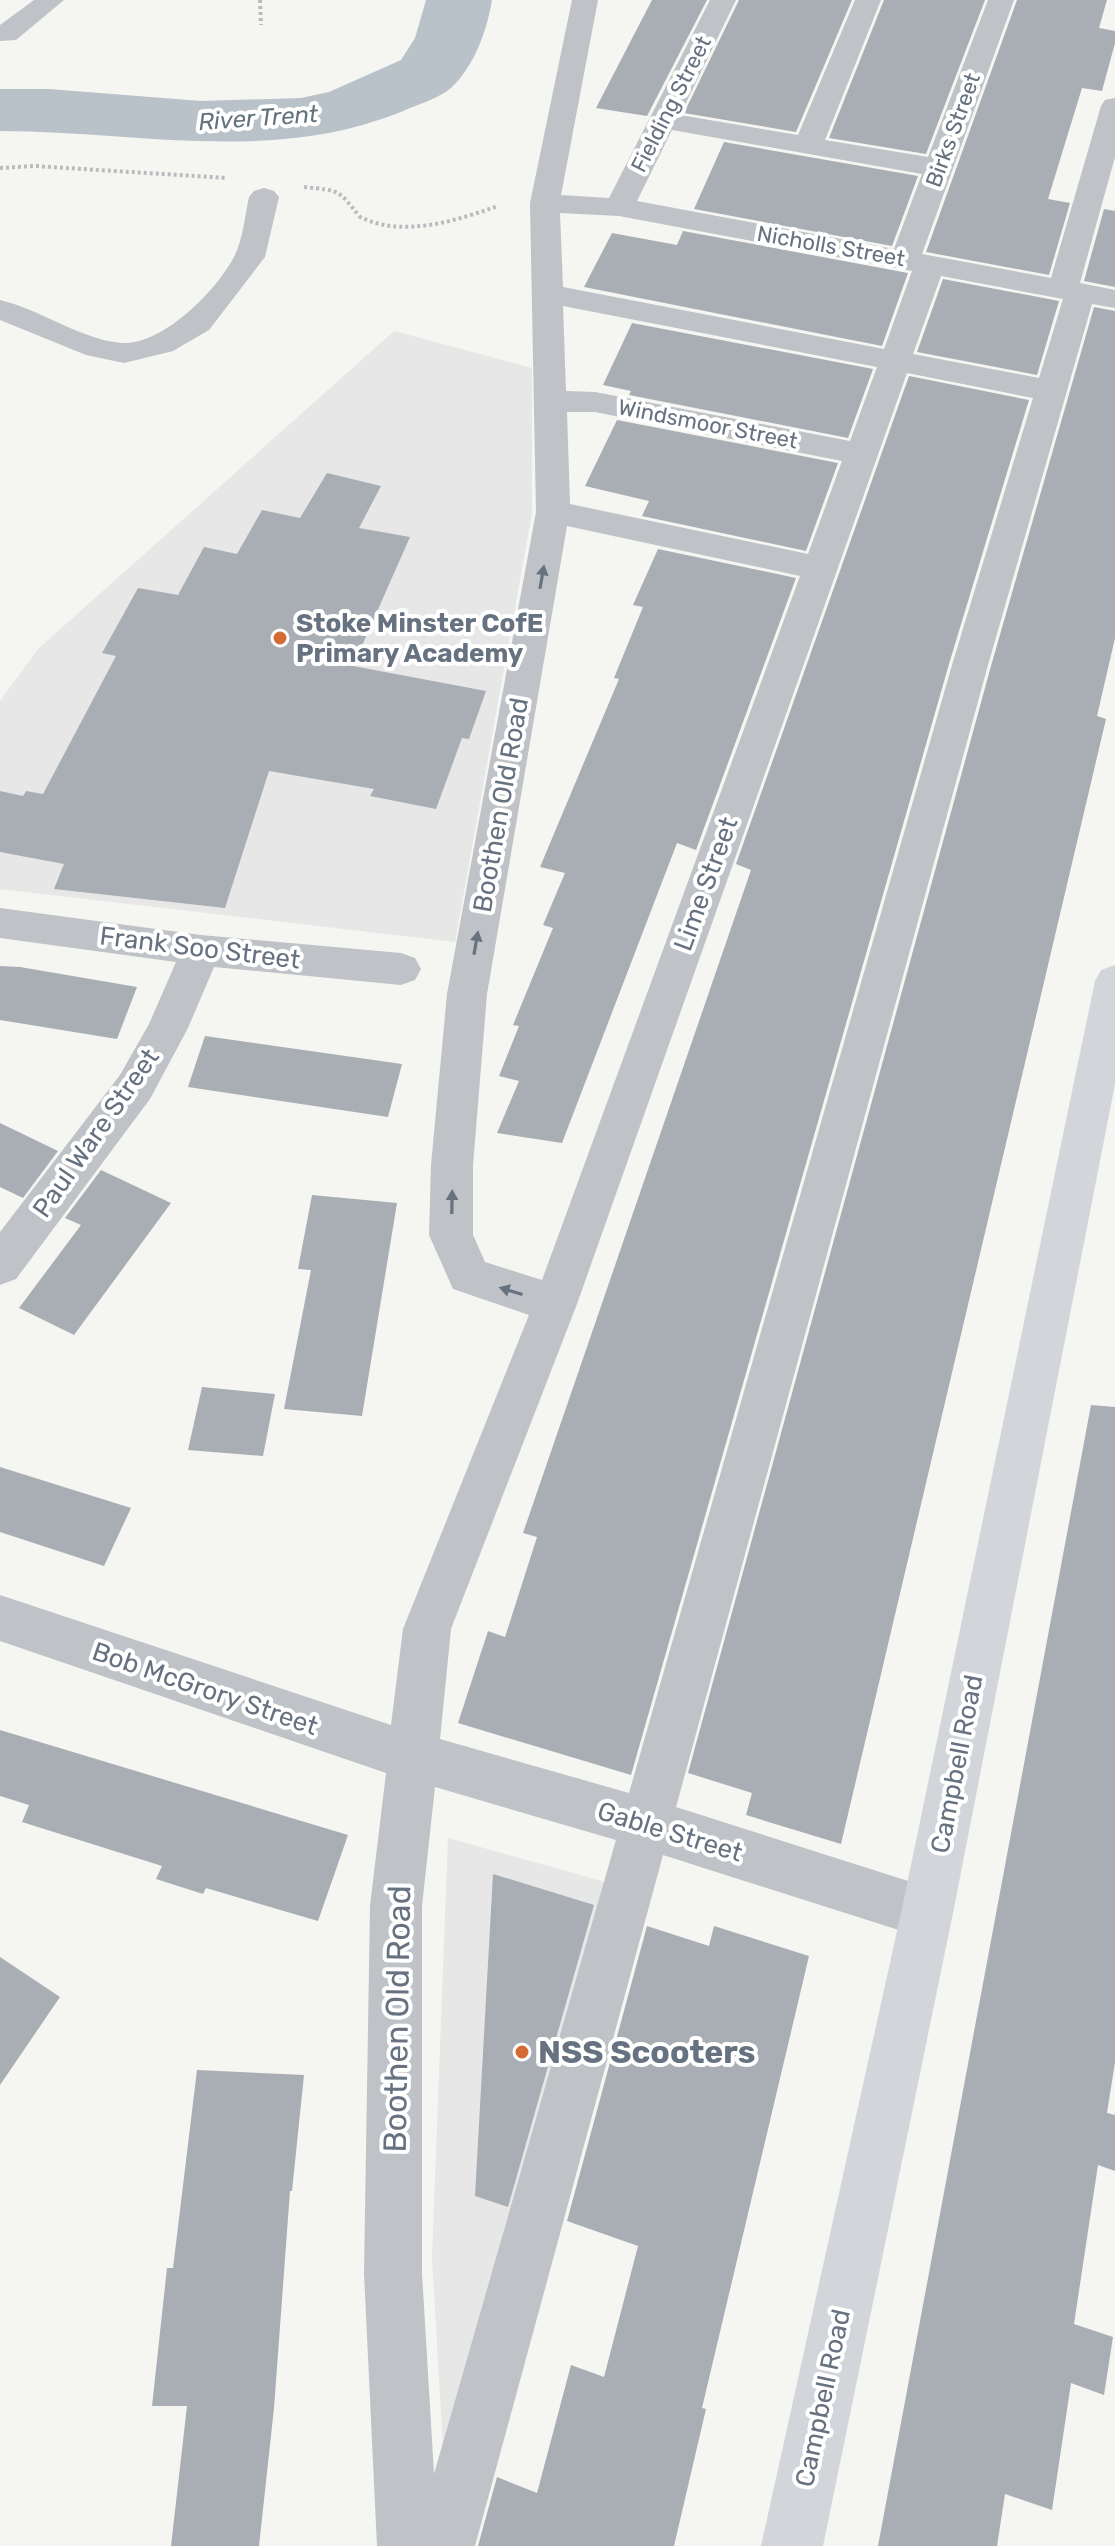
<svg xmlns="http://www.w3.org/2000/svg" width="1115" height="2546" viewBox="0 0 1115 2546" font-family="Rubik,sans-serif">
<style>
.built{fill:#e6e7e6}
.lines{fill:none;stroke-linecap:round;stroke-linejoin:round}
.river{fill:#b9c2c8;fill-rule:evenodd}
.building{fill:#a9aeb5}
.path{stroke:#b9bbbe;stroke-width:4;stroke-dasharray:3 3;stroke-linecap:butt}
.minor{fill:#bfc2c6;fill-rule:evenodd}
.major{fill:#d2d5da;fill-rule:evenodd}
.oneway{fill:#677281}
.poi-dot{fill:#d46b34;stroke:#fff;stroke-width:3}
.labels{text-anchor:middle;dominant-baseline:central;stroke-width:8;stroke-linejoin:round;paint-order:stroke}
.far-street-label{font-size:22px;fill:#677281;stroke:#fff}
.far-water-label{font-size:24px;font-style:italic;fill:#63737d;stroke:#fff}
.poi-label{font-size:26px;font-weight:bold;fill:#677281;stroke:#fff;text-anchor:start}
.street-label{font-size:26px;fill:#677281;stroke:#fff}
.near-street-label{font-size:32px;fill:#677281;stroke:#fff}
.near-poi-label{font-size:32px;font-weight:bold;fill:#677281;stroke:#fff;text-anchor:start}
</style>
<rect width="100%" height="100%" fill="#f5f5f2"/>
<g class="built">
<path d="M394,331l138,37v145l-77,429 -455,-53v-188l38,-52z"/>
<path d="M448,1838l168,47 -170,615 -14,-243z"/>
</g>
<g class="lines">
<path class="river" d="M426,0h66c-5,30 -17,65 -40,87 -13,12 -34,17 -49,24 -131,54 -267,20 -403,20v-42h49l152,12 100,-3 28,-6 72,-32 14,-22z"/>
</g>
<g class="building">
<path d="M652,0h55l-60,116 -51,-8z"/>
<path d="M739,0h113l-56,132 -112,-19z"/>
<path d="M884,0h101l-59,154 -97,-16z"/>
<path d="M1017,0h90l-8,28 16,3v12l-13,48 -20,-3 -34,111 22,4 -21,72 -123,-23z"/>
<path d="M724,142l194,34 -26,70 -198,-37z"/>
<path d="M1104,209l11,2v76l-31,-6z"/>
<path d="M683,231l225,42 -26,73 -298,-59 28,-54 65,12z"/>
<path d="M943,279l116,22 -22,74 -120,-23z"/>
<path d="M1094,307l21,4v327l-18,78 9,3 -265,1125 -95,-29 6,-22 -64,-20 303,-1107z"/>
<path d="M632,323l241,46 -25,69 -219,-43 2,-4 -28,-6z"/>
<path d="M909,376l120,24 -80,264 -318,1111 -173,-52 30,-92 17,6 32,-100 -14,-4 228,-663 -15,-6z"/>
<path d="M617,420l221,43 -32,88 -164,-35 7,-15 -64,-15z"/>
<path d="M327,473l54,13 -22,42 51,9 -57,129 133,25 -17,48 -7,-1 -26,71 -66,-13 4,-7 -105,-18 -44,137 -171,-19 10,-25 -64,-12v-61l23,5 3,-5 17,3 73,-138 -14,-3 36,-65 40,7 26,-48 33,7 25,-44 38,8z"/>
<path d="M658,549l138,29 -100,272 -19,-7 -115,300 -65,-10 22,-52 -20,-5 20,-50 -6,-1 40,-97 -10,-3 22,-52 -25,-6 79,-188 -5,-1 29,-71 -10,-2z"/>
<path d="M0,966l20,1 117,20 -20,52 -117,-19z"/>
<path d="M205,1036l197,28 -14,53 -200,-30z"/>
<path d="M0,1123l58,28 -35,47 -23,-11z"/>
<path d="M101,1170l70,33 -97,132 -55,-27 62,-83 -16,-7z"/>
<path d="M312,1195l85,8 -35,213 -78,-7 27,-139 -13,-1z"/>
<path d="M202,1387l73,7 -12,62 -75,-6z"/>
<path d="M1091,1405l24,2v655l-8,51 8,2v56l-17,-6 -24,159 39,13 -9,58 -33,-12 -19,127 -47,-16 -8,52h-119z"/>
<path d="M0,1467l131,41 -27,58 -104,-34z"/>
<path d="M0,1730l348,105 -30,86 -112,-33 -3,6 -47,-15 6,-13 -140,-44 7,-17 -29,-9z"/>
<path d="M493,1874l101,31 -86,302 -33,-11z"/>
<path d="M647,1926l62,20 5,-20 95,30 -107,452 4,1 -32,137h-196l19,-69 40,16 34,-128 33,12 34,-131 -71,-25z"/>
<path d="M0,1957l60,40 -60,88z"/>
<path d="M197,2070l107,5 -12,116h-2l-16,217 -15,138h-88l16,-140h-35l15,-138h6z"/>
</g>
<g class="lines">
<g class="path">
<path d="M260,0l1,25"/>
<path d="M0,168l34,-2 193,12"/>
<path d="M304,187c38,4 33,2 56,30 43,21 95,4 138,-11"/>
</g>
<g class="minor">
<path d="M34,0h30l-48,40 -16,1v-16z"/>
<path d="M572,0h26l-37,195 48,3 101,-198h26l-56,115 118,20 57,-135h26l-56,140 103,17 60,-157h26l-92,254 129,24 50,-172 4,-6 10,-2v59l-35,126 35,7v18l-23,-4 -104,361 -312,1142 251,80 19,7 7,19 -7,19 -19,7 -264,-84 -188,691h-98l-13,-273 6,-367 16,-133 -386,-132v-46l391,130 12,-96 126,-314 -76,-26 -24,-54 2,-70 16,-171 89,-482 -6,-309zM672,130l250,44 -28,75 -257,-48zM560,213l59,3 293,55 -28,78 -321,-62zM941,276l122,23 -24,79 -126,-24zM563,306l314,61 -27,74 -255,-49 -29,-1zM907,373l126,25 -81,267 -323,1128 -189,-54 11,-110 126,-325zM567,412h28l247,49 -34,93 -238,-50zM567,526l233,50 -258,704 -57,-18 -12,-27v-70l14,-171zM435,1787l181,53 -182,634 -12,-201v-367z"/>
<path d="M264,188l10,3 5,6 -14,60 -56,73 -36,21 -49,12 -38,-8 -86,-35v-20c39,9 82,40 122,43 41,2 94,-52 112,-86 9,-17 11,-42 15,-60l5,-6z"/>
<path d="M0,908l201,27 200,18 14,5 6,11 -6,11 -14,5 -187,-18 -26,61 -38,71 -134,180 -16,6v-53l120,-157 29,-51 27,-62 -176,-24z"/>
</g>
<path class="major" d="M1115,965v119l-162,829 -130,633h-62l140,-633 194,-932 6,-11z"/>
</g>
<defs><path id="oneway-solid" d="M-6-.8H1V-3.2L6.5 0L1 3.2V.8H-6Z" transform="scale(2)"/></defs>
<g class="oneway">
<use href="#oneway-solid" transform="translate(542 577) rotate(-80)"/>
<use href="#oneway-solid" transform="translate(476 943) rotate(-80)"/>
<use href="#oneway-solid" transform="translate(452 1202) rotate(-89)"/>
<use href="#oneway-solid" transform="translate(511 1291) rotate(-163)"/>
</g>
<g class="poi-dot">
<circle cx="280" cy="638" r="8"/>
<circle cx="522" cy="2052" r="8"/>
</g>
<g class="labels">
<g class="far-street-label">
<text transform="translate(671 104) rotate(-63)">Fielding Street</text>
<text transform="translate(953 130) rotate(-70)">Birks Street</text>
<text transform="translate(831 246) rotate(10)">Nicholls Street</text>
<text transform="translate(708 424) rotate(11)">Windsmoor Street</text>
</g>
<g class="far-water-label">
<text transform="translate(258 118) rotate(-4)">River Trent</text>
</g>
<g class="poi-label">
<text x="296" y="623">Stoke Minster CofE<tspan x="296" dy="30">Primary Academy</tspan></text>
</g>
<g class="street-label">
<text transform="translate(501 805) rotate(-80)">Boothen Old Road</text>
<text transform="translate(706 884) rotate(-70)">Lime Street</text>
<text transform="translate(200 948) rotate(7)">Frank Soo Street</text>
<text transform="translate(96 1133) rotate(-55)">Paul Ware Street</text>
<text transform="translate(205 1689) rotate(19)">Bob McGrory Street</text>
<text transform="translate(957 1764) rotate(-79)">Campbell Road</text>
<text transform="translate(670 1832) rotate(17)">Gable Street</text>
<text transform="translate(823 2398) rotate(-78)">Campbell Road</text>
</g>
<g class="near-street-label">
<text transform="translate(397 2019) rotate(-89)">Boothen Old Road</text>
</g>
<g class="near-poi-label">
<text x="538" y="2052">NSS Scooters</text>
</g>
</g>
</svg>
